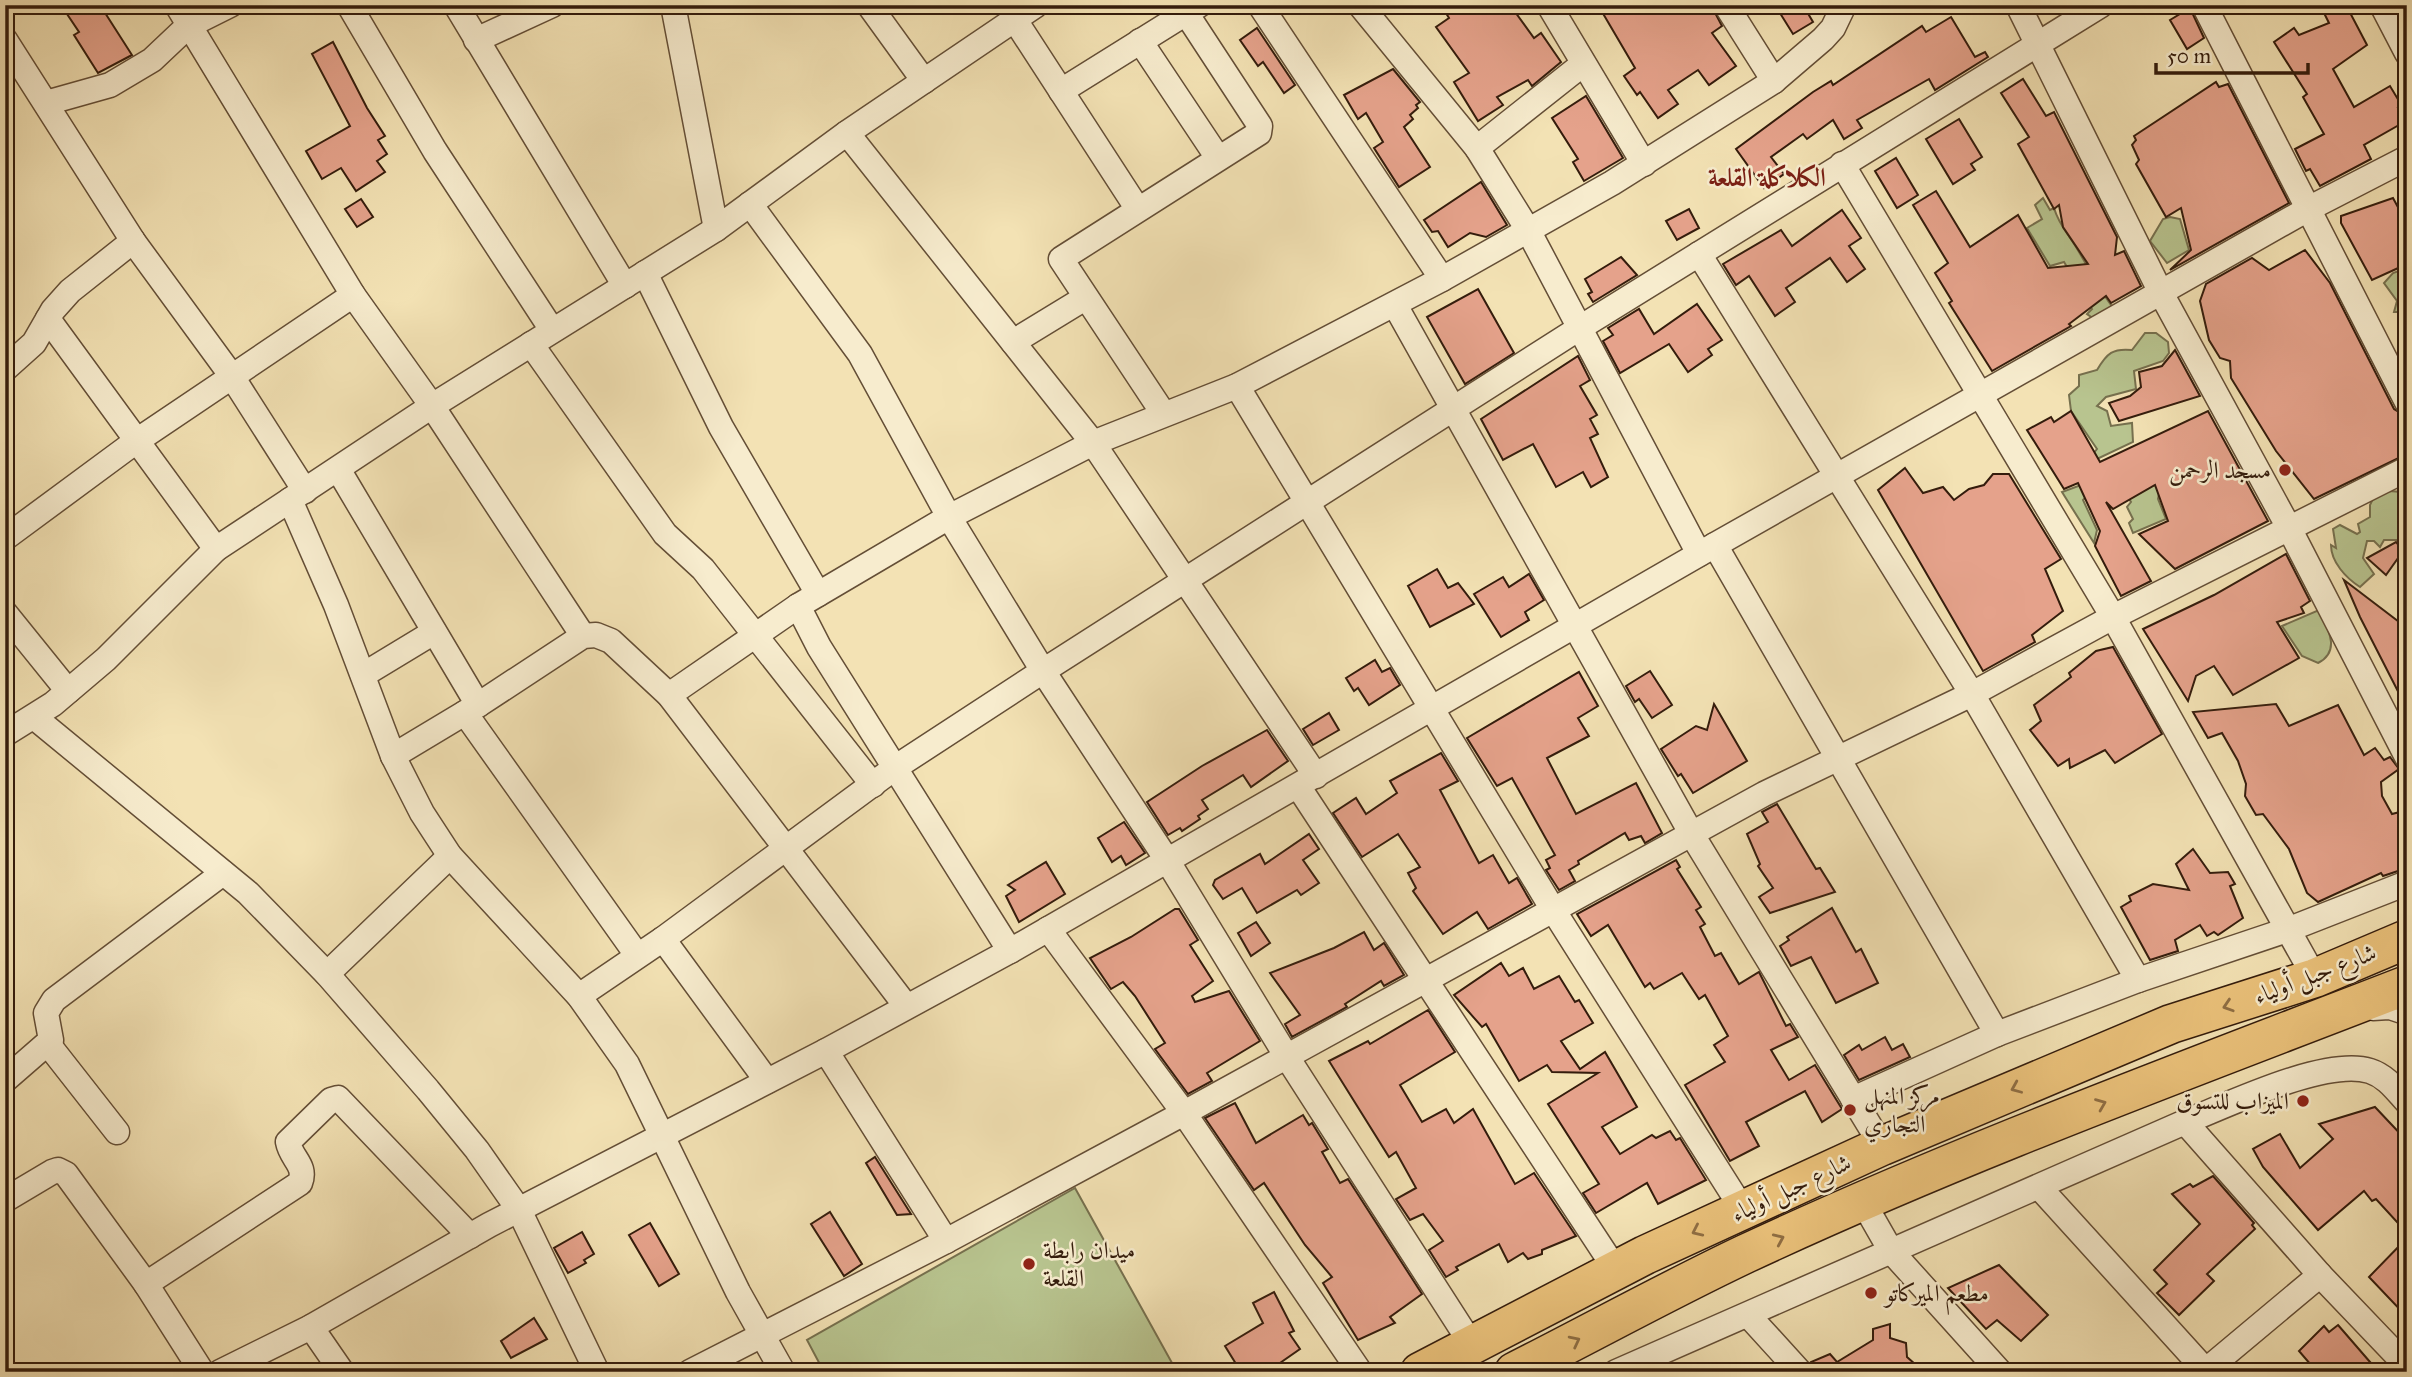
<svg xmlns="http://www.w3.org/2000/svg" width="2412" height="1377" viewBox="0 0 2412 1377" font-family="'IM FELL Great Primer',Amiri,serif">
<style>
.green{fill:#b8c48f;stroke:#76704e;stroke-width:2}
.building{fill:#e5a28b;stroke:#341c0c;stroke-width:2}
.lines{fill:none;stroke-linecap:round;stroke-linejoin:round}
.service-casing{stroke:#644e36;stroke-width:15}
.minor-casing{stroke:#644e36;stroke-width:27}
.primary-casing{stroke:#341c0c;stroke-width:41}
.service{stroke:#f7ecce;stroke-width:12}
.minor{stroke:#f7ecce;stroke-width:24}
.primary{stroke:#eac17a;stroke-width:38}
.oneway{stroke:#8f6e43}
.poi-dot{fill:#8f2418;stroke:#f7ecce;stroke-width:2.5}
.labels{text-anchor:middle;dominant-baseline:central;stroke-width:5;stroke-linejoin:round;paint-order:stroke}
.poi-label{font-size:24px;fill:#341c0c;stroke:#f7ecce;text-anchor:start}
.street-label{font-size:24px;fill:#341c0c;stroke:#f7ecce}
.neighbourhood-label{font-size:26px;font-weight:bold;fill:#7a1f14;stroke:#f7ecce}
</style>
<rect width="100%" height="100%" fill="#f3e2b4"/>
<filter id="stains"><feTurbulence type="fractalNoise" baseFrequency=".00286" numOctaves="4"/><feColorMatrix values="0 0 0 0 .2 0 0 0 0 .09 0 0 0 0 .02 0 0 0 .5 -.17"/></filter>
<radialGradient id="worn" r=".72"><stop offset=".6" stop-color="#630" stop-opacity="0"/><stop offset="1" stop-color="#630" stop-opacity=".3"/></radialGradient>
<g class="green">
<path d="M2043,198l7,12 4,-2c5,17 13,24 22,39 13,21 23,43 38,62l-17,12 -10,-7 5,-5 -28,-47 -14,4 -23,-38 15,-9 -7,-14z"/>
<path d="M2170,217l10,2 9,31 -22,13 -17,-22 13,-22z"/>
<path d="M2407,268v50l-5,-6h-8l3,-11 -13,-18 9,-10z"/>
<path d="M2145,333h11l12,9 1,11 -6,8 -29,10 2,18 -30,8 -9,9 10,5 4,15 21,-3 1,19 -36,17 -4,-5 4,-5 -26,-38 -2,-16 10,-9v-11l18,-5c10,-17 16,-22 35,-20z"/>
<path d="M2163,473l-5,26 8,20 -33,14 -4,-10 4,-4 -6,-12 4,-5 -3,-5z"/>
<path d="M2081,485l7,10 -5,5 14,30 -3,13 -32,-51z"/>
<path d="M2376,492c7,0 17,-2 23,0 12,5 8,47 8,59l-10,-11h-13l-4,7 -6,-6h-7l-4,17 11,16 -14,13c-14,-9 -29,-25 -29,-42l5,3 -3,-19 7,-4 17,9 3,-2 -2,-8 12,-7v-12z"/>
<path d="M2319,610c8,17 23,41 -1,53l-16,-7 -20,-30z"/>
<path d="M1075,1188l102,184h-353l-17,-32z"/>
</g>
<g class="building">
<path d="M61,5h39l32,50 -34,18 -24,-38 5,-3z"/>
<path d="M1441,5h69l24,33 7,-5 20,29 -29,24 -4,-6 -31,17 6,8 -25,16 -24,-39 15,-9 -33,-46 13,-9z"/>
<path d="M1598,5h113l11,21 -10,7 24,33 -27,19 -11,-15 -30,20 10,14 -20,14 -18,-26 -3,3 -13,-19 11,-8z"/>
<path d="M1775,5h28l10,17 -20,12z"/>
<path d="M2320,5h26l21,40 -34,24 21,38 36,-21 12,20 -4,2 8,13 -42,24 7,14 -51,27 -10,-17 -4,2 -11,-22 29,-15 -21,-37 4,-3 -33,-52 20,-14 5,7 30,-12z"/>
<path d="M2190,8l14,30 -17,11 -17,-29z"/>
<path d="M1951,17l24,40 10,-5 3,5 -53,33 -6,-11 -72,41 5,8 -18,11 -11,-19 -26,19 -4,-5 -32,23 13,17 -20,14 -28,-39 77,-57 18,-11 2,4 89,-59 4,6z"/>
<path d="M1257,28l38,57 -11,8 -21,-31 -5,4 -18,-26z"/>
<path d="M333,42l34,66 18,28 -7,4 9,14 -10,7 8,11 -29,19 -15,-23 -19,11 -16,-28 44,-25 -38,-72z"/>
<path d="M1393,69l27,33 -4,3 2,3 -8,7 3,4 -9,8 26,40 -31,20 -25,-39 9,-6 -17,-29 -8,6 -14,-24z"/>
<path d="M2023,79l23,37 8,-4 63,125 -2,18 9,-4 17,35 -30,17 -5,-7 -37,28 2,2 -79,45 -43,-68 3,-2 -17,-28 13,-10 -35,-58 23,-14 34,56 48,-32 30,53 40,-4 -25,-37 -4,-22 -5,4 -36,-65 11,-7 -28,-44z"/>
<path d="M2216,82l3,5 9,-3 61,119 -119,67 21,-20 -10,-42 -15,9 -30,-53 3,-4 -7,-15 4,-5 -2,-4z"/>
<path d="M1586,96l37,62 -39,23 -11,-19 5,-3 -26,-41z"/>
<path d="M1959,119l23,38 -11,7 4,6 -22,14 -27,-45z"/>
<path d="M1896,158l22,37 -21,13 -22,-37z"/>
<path d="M1481,182l26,43 -21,12 -16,-4 -22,14 -10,-16 -6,1 -8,-12z"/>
<path d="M2393,198l14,26v40l-35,16 -31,-57v-7z"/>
<path d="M361,199l12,18 -16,10 -12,-18z"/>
<path d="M1689,209l10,19 -22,12 -11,-19z"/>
<path d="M1842,210l19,28 -12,8 16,23 -18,13 -17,-24 -44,30 9,14 -20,14 -26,-40 -13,9 -13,-21 58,-34 11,16z"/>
<path d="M2305,250l25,33 64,126 13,8v37l-93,45 -38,-48 -45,-73 -1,-17 -10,-3 -11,-18 -9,-39 6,-17 46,-26 17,12z"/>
<path d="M1621,257l16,18 -44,27 -5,-8 4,-2 -7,-13z"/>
<path d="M1478,289l36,64 -49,31 -38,-67z"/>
<path d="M1697,304l25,36 -14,9 4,6 -24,17 -19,-28 -49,29 -17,-32 10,-6 -5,-7 31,-19 15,25z"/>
<path d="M2175,350l25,46 -81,25 -10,-18 21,-7 11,-9 -2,-15 23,-6z"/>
<path d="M1578,356l12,24 -10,6 17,29 -7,4 8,15 -8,4 18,39 -17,10 -8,-15 -27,15 -23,-43 -30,16 -22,-41z"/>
<path d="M2071,411l29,51 108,-51 60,110 -93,48 -36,-35 29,-13 -13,-36 -42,24 -7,-7 45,79 -30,15 -26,-50 5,-15 -22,-48 -14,6 -37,-59 24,-13 3,5z"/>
<path d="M1905,468l18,25 20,-6 11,13 15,-11 15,-4 9,-11h16l52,85 -16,10 18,42 -31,24 3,7 -52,29 -105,-181z"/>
<path d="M2396,542l7,9 -17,24 -19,-17z"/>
<path d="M2286,554l24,47 -9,6 3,6 -27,9 22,36 -66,37 -19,-29 -18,10 -8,25 -45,-72 71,-34z"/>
<path d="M1437,569l11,19 10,-5 16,21 -44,23 -22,-41z"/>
<path d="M1529,574l15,26 -19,12 4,8 -28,17 -27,-43 29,-17 6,10z"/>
<path d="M2344,580l63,48v81l-47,-92z"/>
<path d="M2113,647l49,87 -47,29 -10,-13 -35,18 -1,-9 -11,7 -28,-36 11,-9 -7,-16 37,-28 -2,-4 27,-22z"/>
<path d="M1375,660l7,12 8,-4 10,17 -31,20 -11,-17 -4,3 -8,-13z"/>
<path d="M1650,671l22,34 -20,13 -13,-19 -4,3 -9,-16z"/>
<path d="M1579,672l19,34 -20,12 11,18 -42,22 29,56 60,-31 26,50 -17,10 -4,-7 -12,4 -4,-7 -47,28 1,3 -10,6 6,11 -16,9 -13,-20 4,-2 -4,-8 9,-5 -43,-77 -15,8 -30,-48z"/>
<path d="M1714,704l33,57 -54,32 -12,-19 -3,2 -17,-27 35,-23 11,4z"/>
<path d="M2276,704l13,22 49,-21 26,50 11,-7 9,12 6,-3 9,12 -18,13 1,14 10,18 15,-4v58l-24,8 -2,-3 -63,29 -11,-9 -18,-44 -26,-35 -7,1 -11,-19 1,-12 -8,-23 -16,-28 -14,5 -15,-26z"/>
<path d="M1329,713l10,17 -26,15 -10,-16z"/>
<path d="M1267,730l21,31 -37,26 -8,-12 -41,25 6,9 -10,7 2,3 -18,12 -2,-3 -12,7 -21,-33 55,-36z"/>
<path d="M1441,753l17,28 -18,9 39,73 14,-8 16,28 8,-5 15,26 -44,25 -11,-17 -34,22 -30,-43 3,-3 -8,-15 12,-6 -22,-33 -36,23 -29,-44 23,-15 10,16 31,-21 -7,-12z"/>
<path d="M1777,804l39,65 4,-1 15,24 -65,21 -11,-16 14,-9 -15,-22 2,-2 -13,-30 21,-12 -6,-10z"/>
<path d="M1124,822l21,31 -19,12 -5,-9 -9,6 -14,-24z"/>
<path d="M1309,834l10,15 -16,11 16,23 -18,12 -4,-5 -40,23 -15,-25 -19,11 -10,-14 2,-5 45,-26 5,10z"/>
<path d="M2193,849l17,24 18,-1 7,12 -5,2 13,32 -25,17 -4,-3 -7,4 -7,-11 -25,15 3,11 -28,9 -29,-53 10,-6 -2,-5 24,-12 36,6 -13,-26z"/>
<path d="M1676,860l4,7 -3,2 24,38 -5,3 9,14 -5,3 15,29 6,-3 18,31 20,-12 27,54 4,-2 8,13 -27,13 18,30 26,-15 27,44 -20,13 -17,-31 -59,31 13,24 -29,15 -45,-76 40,-23 -11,-17 14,-9 -23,-41 -6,4 -17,-26 -28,16 -4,-6 -5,4 -37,-62 -17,11 -14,-22z"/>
<path d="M1046,862l19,32 -46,28 -13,-26 9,-6 -7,-5z"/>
<path d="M1832,908l24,44 5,-3 17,34 -42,20 -25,-46 -20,9 -11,-20 9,-6 -2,-3z"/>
<path d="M1175,909h4l19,31 -8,5 23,36 -21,15 3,6 34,-11 31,50 -53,32 5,8 -24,13 -33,-45 10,-6 -30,-47 -12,-14 -12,7 -21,-31 41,-21z"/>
<path d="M1256,922l14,21 -19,13 -13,-23z"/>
<path d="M1364,932l10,18 10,-7 20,32 -20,11 -3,-5 -36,23 2,3 -55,30 -7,-13 15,-9 -30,-42 64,-25z"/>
<path d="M1501,963l8,13 14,-8 11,21 25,-13 16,26 4,-2 14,23 -32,18 19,28 25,-17 32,55 -35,20 18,27 32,-19 4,3 14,-7 6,9 4,-2 26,42 -48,24 -11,-21 -51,30 -13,-20 16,-9 -51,-80 50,-31 -46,-1 -5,-7 -28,16 -33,-57 -4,3 -28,-32z"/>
<path d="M1428,1010l27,42 -55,33 22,37 24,-13 8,14 19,-14 42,75 19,-11 42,63 -34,14v4l-14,5 -5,-6 -15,9 -9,-18 -43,23 2,3 -12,7 -17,-27 14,-9 -20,-27 -13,6 -14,-21 20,-11 -20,-36 -7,5 -60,-96 39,-20 2,3z"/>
<path d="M1885,1037l7,13 11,-6 7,13 -51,23 -15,-25 15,-10 3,5z"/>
<path d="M1235,1103l21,40 47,-28 6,10 3,-2 16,26 -6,3 18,31 8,-4 74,115 -32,23 5,6 -37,17 -35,-57 9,-6 -27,-32 -41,-62 -10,7 -49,-72z"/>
<path d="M2375,1107l32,34v92l-31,-34 -4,2 -8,-10 -46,39 -55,-63 -10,-18 27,-15 20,34 33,-29 -14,-15z"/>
<path d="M875,1157l36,57 -14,1 -31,-52z"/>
<path d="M2213,1176l41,47 -2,2 3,4 -48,45 7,7 -35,34 -22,-22 10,-9 -13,-14 46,-46 -28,-30 18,-10 3,3z"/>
<path d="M830,1212l32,52 -18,12 -33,-52z"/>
<path d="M650,1223l29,51 -20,12 -30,-51z"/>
<path d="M582,1232l12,22 -10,6 2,3 -18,10 -14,-25z"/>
<path d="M2407,1238v79l-38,-40z"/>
<path d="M1999,1265l49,50 -27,26 -24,-21 -11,9 -38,-41z"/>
<path d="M1274,1292l20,39 -5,2 11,16 -20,14 6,9h-45l-16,-26 38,-23 -10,-20z"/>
<path d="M534,1318l13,21 -36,19 -10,-17z"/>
<path d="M1890,1324v14l16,5 1,14 17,15h-110l-3,-10 19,-8 7,8 36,-22v-11z"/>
<path d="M2338,1325l32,37 -12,10h-41l-18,-21 25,-25 5,6z"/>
</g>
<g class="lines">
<defs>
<path id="service" d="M2373,1014l16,-1 18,6"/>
<g id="minor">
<path d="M177,5l176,290 79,111 151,230"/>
<path d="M349,5l86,146 117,179"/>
<path d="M456,5l169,281"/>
<path d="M673,5l43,224"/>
<path d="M869,5l55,76"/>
<path d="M1260,5l182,274"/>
<path d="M1360,5l117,143 51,82 171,324"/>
<path d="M1549,5l95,159"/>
<path d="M1726,5l48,76"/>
<path d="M2018,5l143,288 128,235 118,229"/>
<path d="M2204,5l203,397"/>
<path d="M2382,5l25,48"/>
<path d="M1015,20l122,188"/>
<path d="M5,40l128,201 98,134 74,116"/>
<path d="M476,40l76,-35"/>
<path d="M1140,41l78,117"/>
<path d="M1061,91l125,-78"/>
<path d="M46,103l64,-18 42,-25 36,-34 42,-21"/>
<path d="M847,133l246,310 223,333"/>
<path d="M1477,148l106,-84"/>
<path d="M1842,164l271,453 202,361"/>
<path d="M750,204l110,150 89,163 94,154 124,189 120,197 185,288"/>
<path d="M1699,254l273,440 166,286 149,-50 120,-47"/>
<path d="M645,273l76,154 97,167"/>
<path d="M1395,305l296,528 191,313"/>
<path d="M48,319l168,230"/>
<path d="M1013,342l72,-44"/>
<path d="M531,344l134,190 38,35 170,216"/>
<path d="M5,369l29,-26 19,-33 17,-19 63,-50"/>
<path d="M1237,386l315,522 191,302"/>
<path d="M1163,413l-102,-154 198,-126 1,-7 -74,-113 13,-8"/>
<path d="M338,469l140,236"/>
<path d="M290,500l46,105 57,151 29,57 28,43 129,140 48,68 111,228 45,80"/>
<path d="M5,538l130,-96 218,-147"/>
<path d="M1715,545l282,489"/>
<path d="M798,606l21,41 191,304"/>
<path d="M5,613l63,78"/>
<path d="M363,675l71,-43"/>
<path d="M669,695l129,-89 151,-89 144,-74 144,-57 205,-107 170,-96 162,-102 49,-42 10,-11 11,-23"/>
<path d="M465,713l172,242"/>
<path d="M34,717l214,176 79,81 101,116 49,60 42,60 78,162"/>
<path d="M5,734l48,-30 53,-45 110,-110 216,-143 284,-177 131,-96 189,-128"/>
<path d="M393,756l85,-51 105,-69 13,-1 15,6 58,54 237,311"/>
<path d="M1298,786l318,484"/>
<path d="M1048,929l136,184 176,259"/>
<path d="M663,939l104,142"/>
<path d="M327,974l123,-118"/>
<path d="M579,996l84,-57 233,-172 147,-96 535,-342 523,-324"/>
<path d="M48,1044l69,88"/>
<path d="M826,1051l120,190"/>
<path d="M5,1080l46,-40 -5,-27 8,-13 169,-127"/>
<path d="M1853,1099l144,-65 141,-54"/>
<path d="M2185,1122l135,153 87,91"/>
<path d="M2040,1188l167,184"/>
<path d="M5,1200l47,-28 6,-2 8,4 80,110 56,88"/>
<path d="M1863,1202l28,49 109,121"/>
<path d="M146,1284l154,-101c7,-18 -9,-24 -12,-41l43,-42 7,-2 132,138"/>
<path d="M1748,1315l52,57"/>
<path d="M311,1327l31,45"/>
<path d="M220,1372l91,-45 178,-102 337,-174 184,-100 705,-406 593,-336 99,-51"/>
<path d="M690,1372l256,-131 238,-128 580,-319 208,-100 141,-77 294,-148"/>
<path d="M1616,1372l569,-250c43,-17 141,-65 185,-51 16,5 26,19 37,31"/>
<path d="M2204,1372l116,-97"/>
</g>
<g id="primary">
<path d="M1420,1372l225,-117 237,-109 289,-122 144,-46 92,-39"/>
<path d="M1514,1372c77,-39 153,-81 231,-118 216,-101 440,-183 662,-269"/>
</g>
</defs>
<use href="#service" class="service-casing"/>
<use href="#minor" class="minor-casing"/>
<use href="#primary" class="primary-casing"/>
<use href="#service" class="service"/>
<use href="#minor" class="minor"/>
<use href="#primary" class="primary"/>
</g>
<defs><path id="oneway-chevron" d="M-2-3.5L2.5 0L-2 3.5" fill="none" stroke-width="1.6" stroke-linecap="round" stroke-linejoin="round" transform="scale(1.75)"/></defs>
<g class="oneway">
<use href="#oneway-chevron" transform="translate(2228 1006) rotate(162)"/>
<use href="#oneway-chevron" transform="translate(2016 1088) rotate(157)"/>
<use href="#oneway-chevron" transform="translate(2101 1104) rotate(-22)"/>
<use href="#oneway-chevron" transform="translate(1697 1231) rotate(155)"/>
<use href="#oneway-chevron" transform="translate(1779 1239) rotate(-24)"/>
<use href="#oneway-chevron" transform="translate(1575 1341) rotate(-27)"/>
</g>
<g class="poi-dot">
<circle cx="2285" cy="470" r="7"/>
<circle cx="2303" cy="1101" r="7"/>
<circle cx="1850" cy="1110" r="7"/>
<circle cx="1029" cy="1264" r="7"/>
<circle cx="1871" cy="1293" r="7"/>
</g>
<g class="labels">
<g class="poi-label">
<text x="2271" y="470" text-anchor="end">مسجد الرحمن</text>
<text x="1864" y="1096">مركز المنهل<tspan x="1864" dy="28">التجاري</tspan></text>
<text x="2289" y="1101" text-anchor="end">الميزاب للتسوق</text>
<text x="1043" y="1250">ميدان رابطة<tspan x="1043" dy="28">القلعة</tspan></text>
<text x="1885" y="1293">مطعم الميركاتو</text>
</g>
<g class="street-label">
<text transform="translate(2315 974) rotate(-21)">شارع جبل أولياء</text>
<text transform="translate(1791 1188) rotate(-25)">شارع جبل أولياء</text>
</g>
<g class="neighbourhood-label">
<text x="1767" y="177">الكلاكلة القلعة</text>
</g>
</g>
<rect width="2412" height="1377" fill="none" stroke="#f3e2b4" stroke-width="28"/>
<rect x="7" y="7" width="2398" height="1363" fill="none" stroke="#341c0c" stroke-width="3.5"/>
<rect x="14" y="14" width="2384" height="1349" fill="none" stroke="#341c0c" stroke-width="2"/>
<path d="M2156 63v10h152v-10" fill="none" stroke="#341c0c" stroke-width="3.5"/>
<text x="2167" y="63" font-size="21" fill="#341c0c" stroke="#f7ecce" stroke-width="5" paint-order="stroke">50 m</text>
<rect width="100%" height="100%" filter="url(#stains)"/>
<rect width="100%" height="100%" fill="url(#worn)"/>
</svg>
